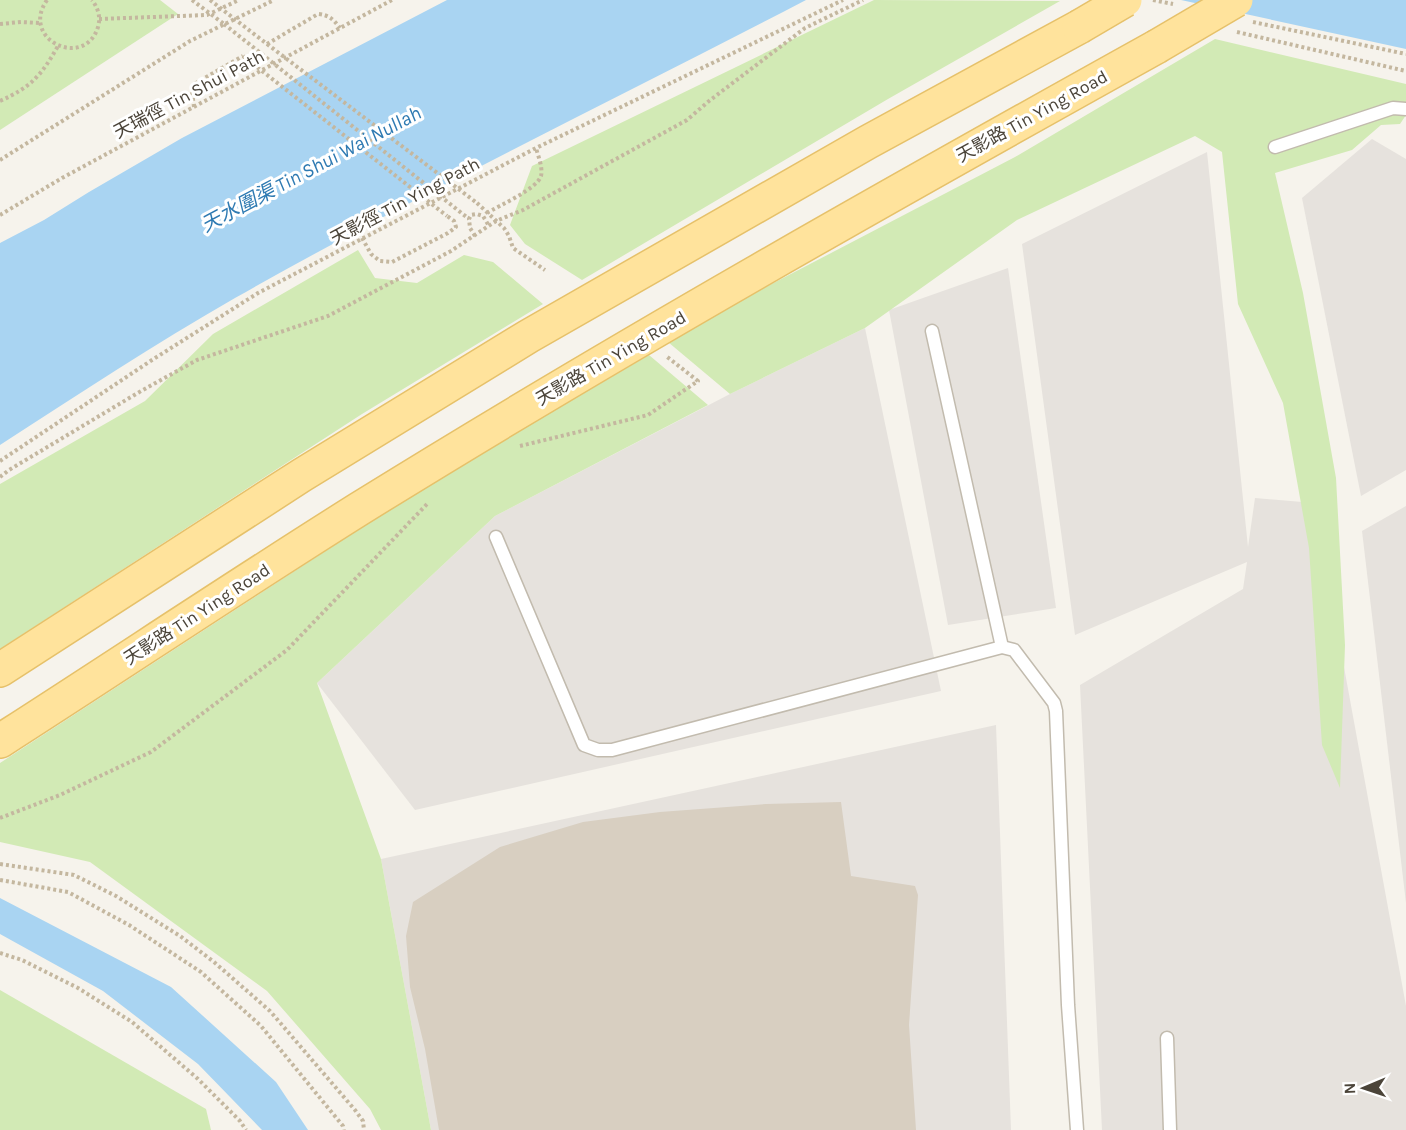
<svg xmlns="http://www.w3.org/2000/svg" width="1406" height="1130" viewBox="0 0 1406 1130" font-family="Karla,'Noto Sans SC',sans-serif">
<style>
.industrial{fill:#e6e2dd}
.green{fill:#d2eab5}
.water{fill:#a9d4f2}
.building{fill:#d8cfc1}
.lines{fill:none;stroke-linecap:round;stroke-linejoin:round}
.lane-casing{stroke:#c2bbae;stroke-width:15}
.primary-casing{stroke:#e6c16a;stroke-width:36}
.path{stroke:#c4b79f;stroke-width:4;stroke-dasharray:3 3;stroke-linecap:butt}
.lane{stroke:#fff;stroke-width:12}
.primary{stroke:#ffe39c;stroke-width:33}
.primary-bridge-casing{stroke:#e6c16a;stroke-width:36;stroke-linecap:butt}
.path-bridge{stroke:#c4b79f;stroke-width:4;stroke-dasharray:3 3;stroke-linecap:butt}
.primary-bridge{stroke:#ffe39c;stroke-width:33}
.labels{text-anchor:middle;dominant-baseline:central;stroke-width:6;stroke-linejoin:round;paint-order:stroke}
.street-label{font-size:18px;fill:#4b4439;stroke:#fff}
.water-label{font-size:20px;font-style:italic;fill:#2e7ab2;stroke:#fff}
</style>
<rect width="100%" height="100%" fill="#f6f3ec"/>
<g class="industrial">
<path d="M1372,139l34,20v311l-45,26 -59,-298z"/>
<path d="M1207,152l41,395 7,-49 59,5 92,503v124h-304l-22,-445 163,-96 4,-27 -172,73 -53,-391z"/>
<path d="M1008,268l48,340 -108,17 -59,-315z"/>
<path d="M865,328l76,363 -526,119 -98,-127 178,-167 235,-122z"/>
<path d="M1406,506v397l-44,-372z"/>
<path d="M996,725l15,405h-580l-50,-271z"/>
</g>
<g class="green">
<path d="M0,0h160l18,14 -178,116z"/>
<path d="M874,0l186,1 -172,98 -306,181 -57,-36 -15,-19 22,-59z"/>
<path d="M1215,39l191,45v31l-6,9 -19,1 -29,25 -77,23 28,120 33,185 9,167 -5,143 -18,-43 -13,-197 -26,-145 -45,-99 -16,-152 -27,-16 -178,84 -152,108 -135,66 -62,-52 96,-54 251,-131z"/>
<path d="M358,250l17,28 42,5 47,-28 29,7 50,42 -181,110 -362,235v-165l145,-83 68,-67z"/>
<path d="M649,355l59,50 -213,111 -178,167 64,176 50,271h-50l-11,-21 -103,-118 -177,-129 -90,-20v-79l430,-280z"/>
<path d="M0,990l206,119 5,21h-211z"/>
</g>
<g class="water">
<path d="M447,0h359c-190,99 -384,192 -571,298 -80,46 -158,97 -235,147v-202l44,-23 45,-28 93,-54z"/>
<path d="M1181,0h225v49z"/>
<path d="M0,898l171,89 105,95 32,48h-46l-64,-66 -95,-73 -103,-57z"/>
</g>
<path class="building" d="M841,802l10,74 64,10 3,9 -9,130 7,105h-477l-14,-81 -15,-62 -4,-51 7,-34 87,-55 83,-25 77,-10 106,-8z"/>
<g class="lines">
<defs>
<g id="lane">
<path d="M1275,147l118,-39 13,1"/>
<path d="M932,331l70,316"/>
<path d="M496,537l88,208 14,5h14l390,-103 12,3 40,53 2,8 12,294 9,125"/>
<path d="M1167,1038l3,92"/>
</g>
<g id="primary">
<path d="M0,670l302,-195 227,-139 339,-194 211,-115"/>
<path d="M0,741c120,-77 238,-156 359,-232 261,-162 529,-313 797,-462"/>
</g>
</defs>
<use href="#lane" class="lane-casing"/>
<use href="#primary" class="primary-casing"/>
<g class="path">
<path d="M47,0c-28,40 38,70 51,27 3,-10 0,-19 -6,-27"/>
<path d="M192,0l32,24"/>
<path d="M210,0l57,44 51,-30c11,1 15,5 22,14"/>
<path d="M1153,0l20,4"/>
<path d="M99,19l108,-4 32,-15"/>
<path d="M1253,22l153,32"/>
<path d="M0,24l21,-2 19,1"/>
<path d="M1237,32l169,39"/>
<path d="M0,101c31,-14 41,-25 58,-55"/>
<path d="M194,107l-2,-15 4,-9 47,-27"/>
<path d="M0,160l190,-119 84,-41"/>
<path d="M477,203l27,25 5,8 4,12 32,22"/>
<path d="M487,213c13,-8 50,-24 54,-37 2,-9 -3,-20 -5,-28"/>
<path d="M0,215l62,-37 330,-178"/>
<path d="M475,236l-5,-8 -1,-9 2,-4 6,-1 6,2 6,10"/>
<path d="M362,238l9,16 9,7 12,1 56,-29 8,-6 -2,-6 -7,-5"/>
<path d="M520,446l128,-31 50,-34 -32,-25"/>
<path d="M0,461l152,-101 106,-67 278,-145 307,-148"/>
<path d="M0,477l9,-7 132,-79 56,-31 131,-44 123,-65 45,-30 27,-11 164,-90 22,-19 96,-73 58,-28"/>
<path d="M0,818l60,-23 91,-43 136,-102 142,-148"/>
<path d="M0,864l74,11 42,21 64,40 34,26 56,49 85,99 8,11 1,9"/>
<path d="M0,880l68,12 61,33 72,47 60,54 82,100 1,4"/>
<path d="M0,953l22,7 56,28 54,34 66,57 42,42 6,9"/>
</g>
<use href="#lane" class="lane"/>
<use href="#primary" class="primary"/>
<defs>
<g id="primary-bridge">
<path d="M1079,27l46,-27"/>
<path d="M1156,47l80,-47"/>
</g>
</defs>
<use href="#primary-bridge" class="primary-bridge-casing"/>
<g class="path-bridge">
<path d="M224,24l245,195"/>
<path d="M267,44l210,159"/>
<path d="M243,56l204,160"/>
</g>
<use href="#primary-bridge" class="primary-bridge"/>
</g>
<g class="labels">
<g class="street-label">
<text transform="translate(189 94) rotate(-28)">天瑞徑 Tin Shui Path</text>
<text transform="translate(1032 116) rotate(-29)">天影路 Tin Ying Road</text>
<text transform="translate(405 201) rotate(-28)">天影徑 Tin Ying Path</text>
<text transform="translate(611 358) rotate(-30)">天影路 Tin Ying Road</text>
<text transform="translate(197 614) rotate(-33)">天影路 Tin Ying Road</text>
</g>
<g class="water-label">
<text transform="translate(311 169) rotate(-28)">天水圍渠 Tin Shui Wai Nullah</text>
</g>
</g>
<g transform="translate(1364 1088) rotate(268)" stroke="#ffffff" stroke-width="4.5" paint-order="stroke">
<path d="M0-4.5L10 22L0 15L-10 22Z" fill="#4b4439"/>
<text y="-9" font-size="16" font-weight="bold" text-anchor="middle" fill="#4b4439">N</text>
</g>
</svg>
